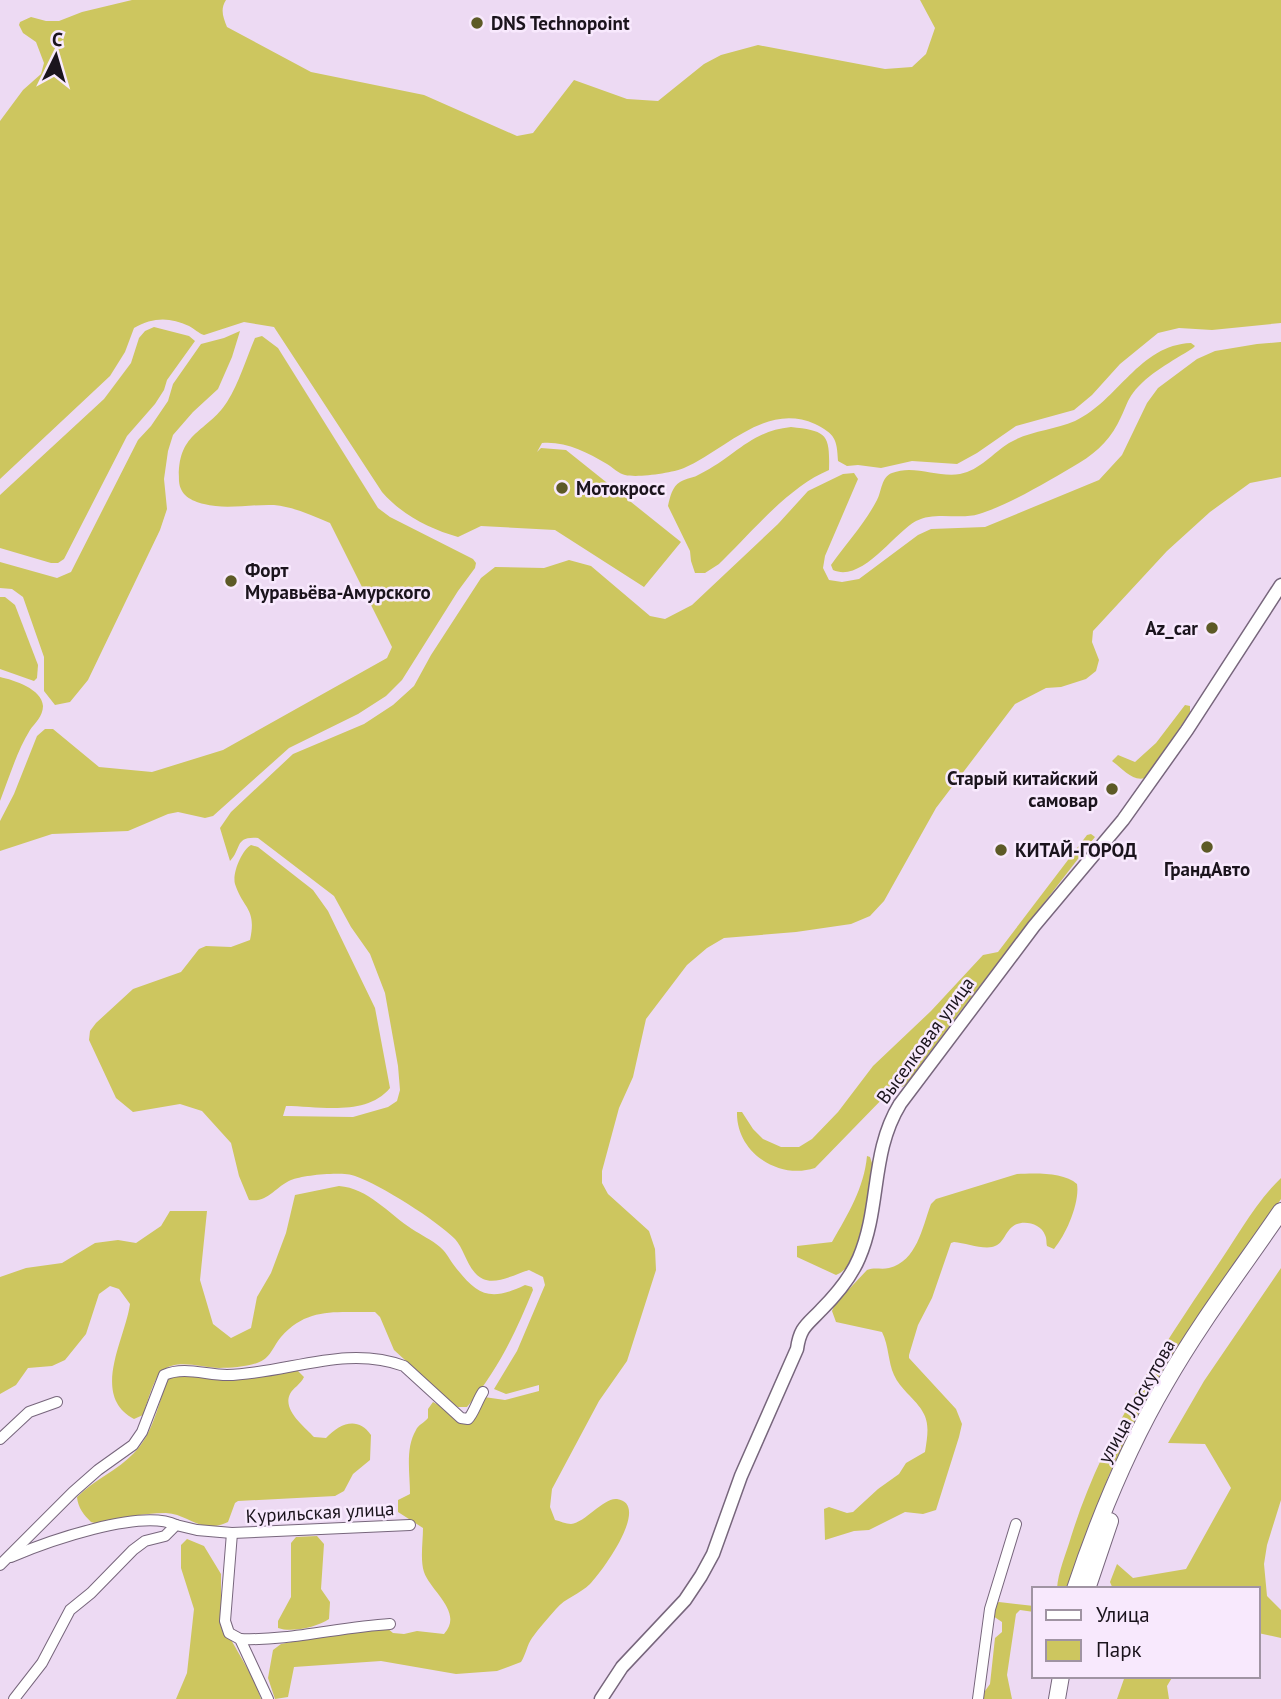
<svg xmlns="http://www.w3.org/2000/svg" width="1281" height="1699" viewBox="0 0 1281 1699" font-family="'PT Sans',sans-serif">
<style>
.green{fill:#cdc65f}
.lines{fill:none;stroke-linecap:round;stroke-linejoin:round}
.minor-casing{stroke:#77667c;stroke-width:12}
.tertiary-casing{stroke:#77667c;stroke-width:15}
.primary-casing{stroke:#77667c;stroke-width:18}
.minor{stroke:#fff;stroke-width:10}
.tertiary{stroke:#fff;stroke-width:12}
.primary{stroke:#fff;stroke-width:16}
.poi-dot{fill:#5d5a26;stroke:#f8e9fd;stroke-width:2.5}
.labels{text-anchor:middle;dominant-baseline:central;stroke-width:5;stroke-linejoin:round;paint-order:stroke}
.poi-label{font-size:19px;font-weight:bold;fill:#1b141d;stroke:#f8e9fd;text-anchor:start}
.street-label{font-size:19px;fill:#1b141d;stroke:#f8e9fd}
</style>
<rect width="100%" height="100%" fill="#eddaf3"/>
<g class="green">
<path d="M132,0h94c-6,9 -3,17 1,27l84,45 113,23 93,41 16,-3 41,-53 53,19 31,2 46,-37 17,-9 37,-10 127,24 27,-2 14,-13 9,-26 -15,-28h361v323l-69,7 -33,-2 -21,5 -38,31 -28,31 -18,15 -58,16 -39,27 -20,11 -45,-3 -31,7 -23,-3 -11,1 -9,-5c-1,-22 -3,-27 -23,-37 -50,-22 -89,26 -131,44 -12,5 -46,10 -59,7 -6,-1 -13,-8 -18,-11 -20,-12 -42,-23 -65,-21l-5,9 4,-4 25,2 115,92 -37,45 -89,-57 -74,-4 -23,11c-28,-8 -56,-22 -76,-45l-108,-165 -30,-5 -40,13c-6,-2 -9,-6 -15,-9 -19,-9 -36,-9 -55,2l-9,24 -15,24 -110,103v-358l23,-31 18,-16 3,-11 -8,-21 -13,-9 -4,-8 1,-3 11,-5 15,4h13l23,-9z"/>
<path d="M154,327l35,9 6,5 -28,39 -3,10 -9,14 -28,32 -63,123 -6,4h-7l-51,-15v-53l104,-96 27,-36 8,-25 6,-7z"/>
<path d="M240,331l-8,26 -14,32 -25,23 -20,23 -5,16 -4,28 3,30 -7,21 -72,150 -18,22 -15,3 -11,-14v-34l-21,-60 -11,-8 -12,-1v-26l57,16 14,-6 67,-132 13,-14 17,-25 5,-17 28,-40 23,-6z"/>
<path d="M262,336l16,12 100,160 12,9 83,42 3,4 -1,5 -17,23 -56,89 -16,16 -28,18 -69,34 -76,68 -8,2 -27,-6 -10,2 -40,17 -76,3 -52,17v-30l14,-27 23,-58 8,-7h8l46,38 53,5 71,-22 164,-92 5,-11 -62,-124c-19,-8 -36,-16 -56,-18 -23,-1 -48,5 -70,-1 -13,-3 -24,-9 -25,-23 -2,-50 27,-47 48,-79 12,-19 19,-43 28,-64z"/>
<path d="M1281,342v135l-31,6 -40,29 -43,39 -74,80 -1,11 7,18 -3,11 -10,8 -25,8 -15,1 -31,16 -79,104 -52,93 -14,15 -19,8 -55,8 -72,6 -17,10 -20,17 -41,54 -13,58 -14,31 -17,63v12l6,11 41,37 6,18 1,21 -29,91 -28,40 -47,88 -2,18 5,13c5,1 11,4 16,4 15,-2 33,-27 46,-25 35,5 -16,74 -27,85 -10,10 -25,14 -34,25 -8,9 -17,19 -24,29 -5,7 -6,16 -11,24l-24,9 -41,3 -75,-13 -87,6 -6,30 -13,2 -7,-21 5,-28 8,-6 78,-15 28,-1 6,5 11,1 13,-3 27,3c20,-22 -13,-42 -20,-62 -4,-12 -1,-31 -1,-44l-25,-16v-12l12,-6c0,-20 -5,-46 6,-64 2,-5 8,-7 12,-12v-9l5,-7 16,9 10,10 25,-24 21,3 34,-9v-6l-33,9 -12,-5 23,-38 28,-66 -2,-8 -14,-7c-13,4 -33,15 -46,9 -15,-7 -18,-29 -28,-40 -19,-19 -74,-54 -100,-63 -12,-5 -52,-1 -64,4 -16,7 -23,23 -42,20l-10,-24 -8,-33 -29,-32 -22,-7 -47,8 -17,-14 -27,-58 1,-9 6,-8 37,-34 48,-17 18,-23 7,-3 25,1 19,-7c7,-32 -7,-31 -15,-56 -3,-11 7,-34 16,-39l7,2 55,43 15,21 47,97 15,80c-24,29 -71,18 -104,18l-3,10 70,1 35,-10 9,-6 3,-11 -2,-24 -13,-73 -15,-39 -19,-27 -17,-31 -76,-58c-24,-2 -16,11 -28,23l-10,-33 11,-16 62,-58 71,-30 29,-19 21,-19 17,-31 50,-77 14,-11 49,1 25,-8 22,6 59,50 15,3 27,-14 86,-81 30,-33 35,-17 11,-1 4,6 -33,77 -2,12 6,12 13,2 17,-3 59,-44 13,-6 54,-2 114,-47 23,-25 25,-52 11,-15 39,-29 18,-8 42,-7z"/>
<path d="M1191,343l4,3 -2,2c-20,13 -46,26 -60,45 -5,6 -8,16 -12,24 -9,20 -22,34 -42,46 -27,16 -70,42 -100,51 -19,6 -44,-3 -63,7 -22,12 -54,62 -83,49l-2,-5c15,-21 34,-42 46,-65 5,-9 4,-23 15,-27 22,-9 46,5 68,1 20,-4 33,-21 49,-31 20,-12 45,-13 66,-22 43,-20 64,-76 116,-78z"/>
<path d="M791,427c36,4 39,7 38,43 -41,17 -78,63 -110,94l-14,9h-10l-4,-12 -1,-10 -22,-45c2,-9 4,-19 12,-24 6,-4 14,-4 20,-8 35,-17 50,-43 91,-47z"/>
<path d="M0,597h5l10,8 23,60 -1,13 -3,3 -34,-12z"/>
<path d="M0,677c14,3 42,12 43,29 0,10 -8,17 -13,24 -13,21 -21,48 -30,71z"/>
<path d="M1185,705l5,1v6l-41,64c-14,9 -26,-7 -37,-15l6,-6 17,7 21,-19z"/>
<path d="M1091,834l4,3 -4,5 -132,171 -53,72 -18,8 -73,75c-37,12 -79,-16 -78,-56h5l11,17 10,10 18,8h18l13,-8 26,-27 35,-46 58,-55 52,-56 15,-3 89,-117z"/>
<path d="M867,1156l3,1 2,6c0,27 -7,101 -36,112l-39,-18v-11l35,-4c16,-28 32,-54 35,-86z"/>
<path d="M1017,1174c18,-1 47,-2 60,10 3,19 -11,51 -23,65l-7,-3c-1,-4 0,-7 -2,-11 -4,-12 -24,-16 -33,-8 -8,7 -9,18 -20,20 -11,2 -27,-4 -38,-5l-3,1 -19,55 -14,27 -9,30v3l47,51 6,15 -3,13 -23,73 -13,4 -18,-2 -36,18 -15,1 -29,9 -1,-31 5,-2 18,6 6,-1 25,-23 21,-15 7,-11 19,-11c5,-30 4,-37 -18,-59 -5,-6 -10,-11 -13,-18 -6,-13 -5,-29 -12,-43l-46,-10 -4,-11 3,-7 32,-34c8,-3 14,0 22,-2 28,-7 33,-40 42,-64l5,-5z"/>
<path d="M1281,1178v21l-66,104 -40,54 -37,59 -29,59 -42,114h-10c1,-17 9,-35 14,-52 31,-99 86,-182 144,-268 21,-30 39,-65 66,-91z"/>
<path d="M339,1186c29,2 50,28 73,43 9,6 20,11 28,18 5,4 9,11 13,17 23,30 35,39 72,21l7,2 1,3c-17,42 -36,82 -66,117h-9l-7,-5 -57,-52 -14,-33 -5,-5c-37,1 -67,-6 -94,25 -9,11 -10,21 -24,26 -11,4 -27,5 -38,5 -17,0 -42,-10 -57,3 -8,6 -15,33 -19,44l-9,4c-44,-24 -9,-79 -4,-115l-11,-15 -9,-3 -11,8 -13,40 -21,26 -13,6 -24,2 -12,17 -16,9v-117l26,-9 36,-5 33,-20 23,-3 18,3 25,-17 9,-15h37l-7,69 13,44 18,14 20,-10 6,-31 14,-24 15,-40 9,-38z"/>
<path d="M1281,1268v232l-14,45 -3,19 3,32 14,14v28l-23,-5v-44h-145l-3,-7 7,-18 16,14 53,-9 45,-81 -26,-44 -37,-1 36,-62z"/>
<path d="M295,1368l9,9c-3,7 -11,11 -14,17 -8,16 15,33 24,43l12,1c14,-15 32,-22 45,-3l-1,25 -17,14 -9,17 -9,5 -97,5 -3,2 -7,19c-28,13 -39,-8 -62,-9 -24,0 -48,6 -71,10l-4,-1c-7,-7 -13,-14 -14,-25 17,-17 41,-27 57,-44 19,-19 25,-51 34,-76l6,-3z"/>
<path d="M317,1536l7,8 -3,45 9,13 -1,17c-12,8 -37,14 -51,9v-7l13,-24v-54l5,-6z"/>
<path d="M187,1539l17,7 17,28v48l34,60 6,17h-85l11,-26 7,-64 -13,-41v-23z"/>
<path d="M999,1602l35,4v6l-14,-2 -4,4 -9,61 5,24h-29l2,-8 5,-7 5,-46 7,-6v-10l-9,-6 2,-12z"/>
<path d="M1125,1676h48l-6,10 2,13h-52z"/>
</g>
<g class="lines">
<defs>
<g id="minor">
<path d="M0,1439l29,-27 28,-10"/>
<path d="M232,1533l-7,88 4,12 11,6 28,60"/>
<path d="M11,1557c35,-15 130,-49 165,-32"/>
<path d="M0,1565l73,-73 25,-22 35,-25 9,-13 22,-57c20,-9 42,0 63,0 59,-1 118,-31 177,-9l57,52 7,1c5,-4 10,-20 15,-27"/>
<path d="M240,1639c50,2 99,-12 150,-15"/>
<path d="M14,1699l28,-36 28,-53 21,-17 42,-43 12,-9 20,-5 11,-11 21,5 35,3 178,-8"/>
<path d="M978,1699l12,-90 26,-85"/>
</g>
<path id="tertiary" d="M601,1699l21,-32 63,-67 16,-24 12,-22 28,-78 56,-127c3,-22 10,-24 24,-39 15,-15 30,-33 38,-52 22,-51 11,-105 41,-154l134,-178 89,-106 64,-90 94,-145"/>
<g id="primary">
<path d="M1075,1589c24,-72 52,-140 90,-205 34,-60 77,-116 116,-173"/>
<path d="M1087,1589l23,-68"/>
<path d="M1057,1699l4,-23"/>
</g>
</defs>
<use href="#minor" class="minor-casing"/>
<use href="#tertiary" class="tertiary-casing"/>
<use href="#primary" class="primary-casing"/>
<use href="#minor" class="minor"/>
<use href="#tertiary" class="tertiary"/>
<use href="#primary" class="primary"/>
</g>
<g class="poi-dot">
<circle cx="477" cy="23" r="7"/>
<circle cx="562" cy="488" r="7"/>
<circle cx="231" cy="581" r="7"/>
<circle cx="1212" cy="628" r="7"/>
<circle cx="1112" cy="789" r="7"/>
<circle cx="1207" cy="847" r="7"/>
<circle cx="1001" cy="850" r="7"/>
</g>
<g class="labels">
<g class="poi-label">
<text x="491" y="23">DNS Technopoint</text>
<text x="576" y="488">Мотокросс</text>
<text x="245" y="570">Форт<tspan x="245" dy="22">Муравьёва-Амурского</tspan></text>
<text x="1198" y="628" text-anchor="end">Az_car</text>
<text x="1098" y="778" text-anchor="end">Старый китайский<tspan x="1098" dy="22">самовар</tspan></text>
<text x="1015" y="850">КИТАЙ-ГОРОД</text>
<text x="1207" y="869" text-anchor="middle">ГрандАвто</text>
</g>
<g class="street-label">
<text transform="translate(925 1040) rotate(-54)">Выселковая улица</text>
<text transform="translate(1136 1401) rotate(-61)">улица Лоскутова</text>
<text transform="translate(320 1512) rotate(-3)">Курильская улица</text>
</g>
</g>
<rect x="1032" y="1587" width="228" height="91" fill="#f8e9fd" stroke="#a094a3" stroke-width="2"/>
<rect x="1046" y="1610" width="35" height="10" fill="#ffffff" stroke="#a094a3" stroke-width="2"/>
<text x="1096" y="1622" font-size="21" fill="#1b141d">Улица</text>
<rect x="1046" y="1640" width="35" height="21" fill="#cdc65f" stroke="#a094a3" stroke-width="2"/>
<text x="1096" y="1657" font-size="21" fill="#1b141d">Парк</text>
<g transform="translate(56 56) rotate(5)" stroke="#f8e9fd" stroke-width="5" paint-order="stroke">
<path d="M0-5L12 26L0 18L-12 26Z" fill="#1b141d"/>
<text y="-10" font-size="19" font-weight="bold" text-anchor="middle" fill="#1b141d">С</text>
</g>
</svg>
